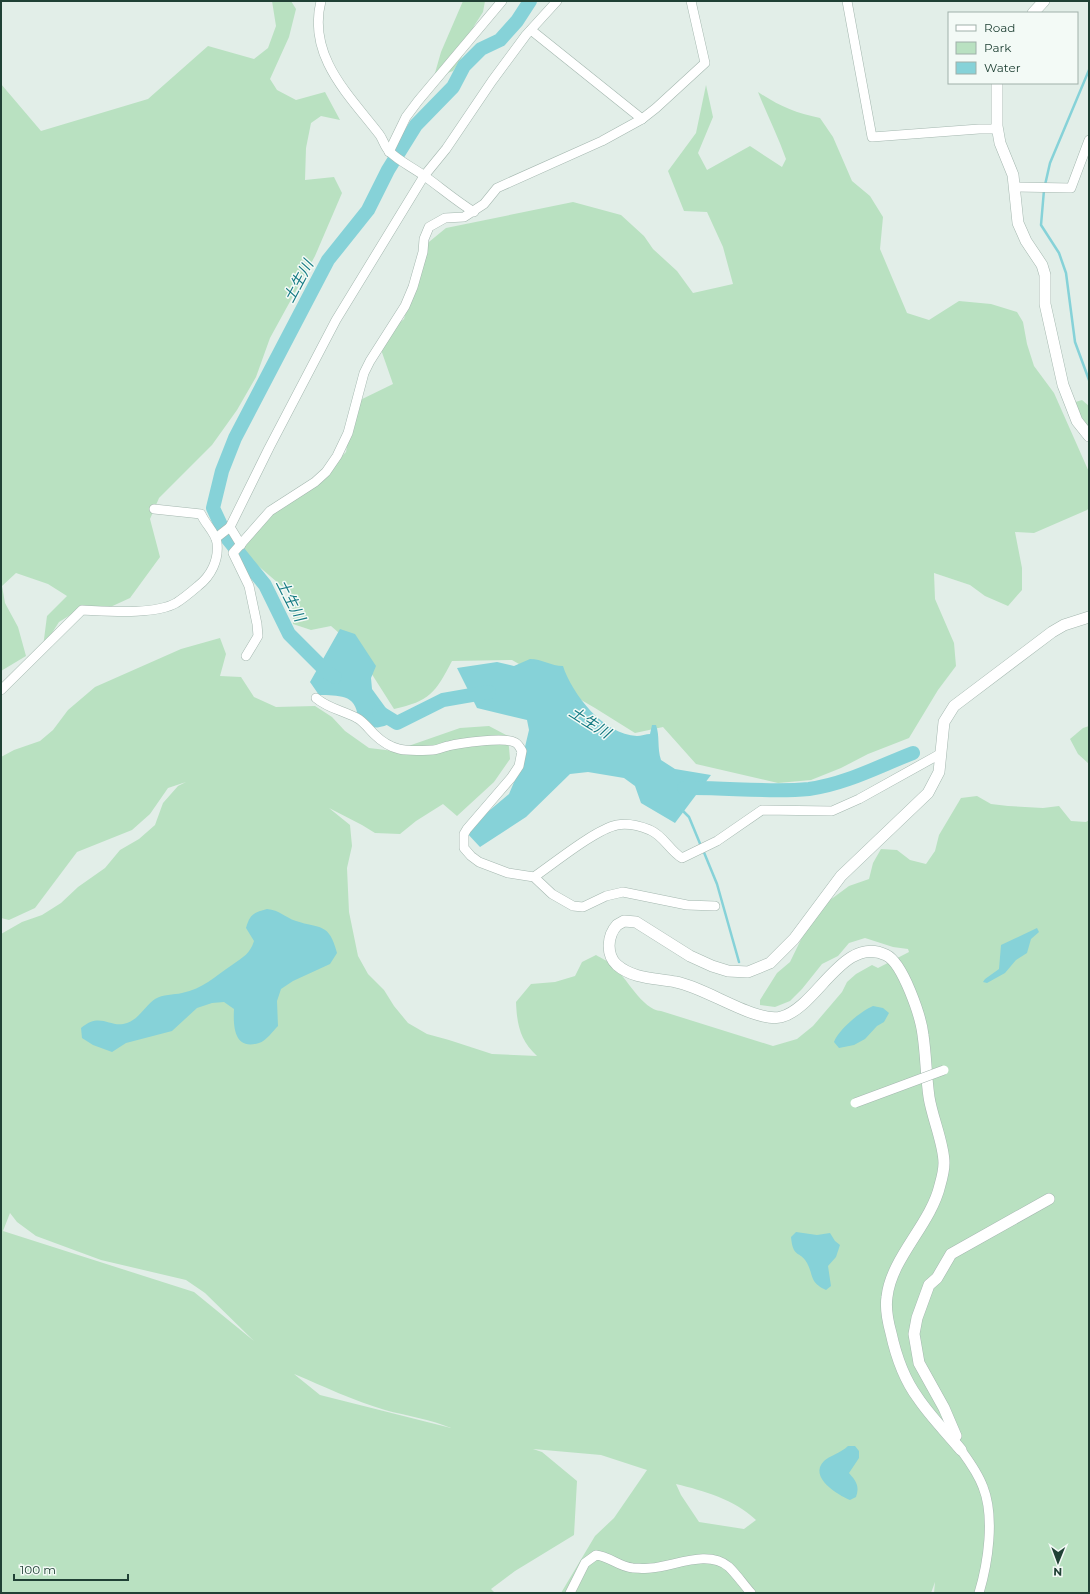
<svg xmlns="http://www.w3.org/2000/svg" width="1090" height="1594" viewBox="0 0 1090 1594" font-family="Montserrat,'Noto Sans JP',sans-serif">
<style>
.green{fill:#b9e1c1;fill-rule:evenodd}
.water{fill:#86d2d8}
.lines{fill:none;stroke-linecap:round;stroke-linejoin:round}
.stream{stroke:#86d2d8;stroke-width:2.5}
.river{stroke:#86d2d8;stroke-width:14}
.minor-casing{stroke:#a4b7af;stroke-width:10}
.tertiary-casing{stroke:#a4b7af;stroke-width:12}
.minor{stroke:#fff;stroke-width:9}
.tertiary{stroke:#fff;stroke-width:11}
.minor-bridge-casing{stroke:#a4b7af;stroke-width:10;stroke-linecap:butt}
.minor-bridge{stroke:#fff;stroke-width:9}
.labels{text-anchor:middle;dominant-baseline:central;stroke-width:3;stroke-linejoin:round;paint-order:stroke}
.water-label{font-size:15px;font-style:italic;fill:#147a83;stroke:#f3faf6}
</style>
<rect width="100%" height="100%" fill="#e2eee8"/>
<g class="green">
<path d="M272,1h19l5,8 -7,28 -19,42 7,11 19,10 29,-8 15,28 -19,-4 -10,7 -5,25 -1,32 29,-3 8,16 -27,63 -45,82 -14,39 -19,33 -25,35 -53,53 -9,21 10,38 -30,41 -24,11h-26l-21,13 -16,25 4,-31 20,-20 -19,-12 -32,-11 -14,13 3,17 13,24 8,29 -25,15v-587l40,47 107,-32 60,-53 46,13 14,-11 8,-22z"/>
<path d="M463,1h22l-2,11 -9,14 -13,33 -8,12 -14,5 -4,-3 6,-21z"/>
<path d="M706,85l7,32 -15,36 9,17 43,-24 32,21 4,-8c-8,-23 -19,-44 -28,-67 21,14 37,21 62,26l13,19 19,44 18,15 13,21 -3,32 27,64 22,7 30,-19 32,3 26,8 6,10 4,22 7,22 20,27 35,79v36l-2,2 -53,23 -19,-1 7,36v22l-14,16 -23,-10 -15,-11 -36,-12 1,26 19,44 2,23 -18,24 -29,48 -41,16 -27,14 -30,12 -33,3 -82,-19 -33,-37 -28,6 -40,-25 -83,-48 -60,1c-17,32 -22,40 -58,48l-40,-63 -23,-20 -20,4 -18,-6 -1,-29 -51,-44 16,-28 59,-41 30,-30 8,-49 39,-19 -15,-43 26,-22 20,-73 22,-18 127,-26 48,13 23,21 9,13 24,22 16,22 40,-9 -10,-37 -16,-35 -23,-1 -16,-40 28,-38z"/>
<path d="M1082,400l7,6v27l-17,-30z"/>
<path d="M220,638l6,16 -6,22 21,1 13,20 22,10 39,-1 17,11 13,14 24,17 25,3 66,-23 29,-2 19,10 2,23 -16,23 -37,34 -14,-12 -27,17 -16,13 -25,-1 -13,-8 -33,-17 21,17 2,21 -5,22 2,44 9,44 10,18 16,16 10,16 14,17 19,11 22,6 43,14 45,2c-17,-16 -20,-31 -21,-54l15,-18 24,-2 20,-6 7,-14 14,-7c5,3 12,6 16,10 14,11 30,45 49,46l112,35 24,-7 16,-13 29,-34 5,-10 9,-8 16,-9 6,3 31,-16 -1,-3 -15,-2 -28,-9 -16,5 -11,13 -16,8 -20,25 -12,12 -15,6 -15,-2v-5l17,-27 13,-11 22,-45 10,-11 27,-20 20,-7 4,-16 8,-14 16,1 13,10 16,4 9,-13 4,-16 22,-37 16,-2 14,8 17,2 35,2 16,-2 12,15 15,1 3,-2v773h-155l1,-11 -4,11h-370l34,-57 19,-18 33,-48 -46,-15 -68,-6 9,3 35,29 -3,54 -59,36 -24,18 4,4h-494v-659l21,-12 20,-7 19,-12 17,-16 27,-19 15,-18 19,-11 16,-14 8,-22 15,-17 8,-4 -18,6 -18,26 -18,16 -55,22 -42,56 -26,12 -8,-2v-161l13,-7 26,-9 13,-11 15,-20 27,-23 86,-38zM10,1213l7,9 19,14 65,24 85,20 19,13 49,48 -60,-49 -191,-61zM294,1374c29,12 60,27 91,36 22,6 45,9 66,18l-131,-33zM676,1484c28,7 58,15 80,36l-12,9 -45,-7 -18,-27z"/>
<path d="M1089,726v38l-11,-10 -8,-15 13,-11z"/>
</g>
<g class="water">
<path d="M340,629l15,5 21,32 -5,12 1,11 24,33c-19,6 -22,10 -38,-4 -2,-25 -20,-22 -39,-23l-9,-13z"/>
<path d="M530,659c12,0 21,7 33,7 9,28 41,69 74,70 4,0 9,-2 13,-2l2,-9h4c4,11 1,23 5,35l14,9 36,6 -36,48 -34,-20 -6,-17 -11,-8 -36,-6 -18,2 -44,43 -46,30 -15,-16 44,-37 11,-26 9,-38 -2,-10 -50,-12 -20,-40 40,-6 17,4z"/>
<path d="M267,909c13,1 17,8 29,12 24,8 33,1 41,32l-7,11 -37,17 -12,8 -4,12 1,25c-5,5 -12,15 -19,17 -25,8 -26,-17 -25,-34l-10,-7 -12,1 -15,5 -25,23 -46,12 -14,9 -19,-7 -11,-7 -1,-10c20,-17 29,1 46,-5 12,-4 18,-17 28,-24 8,-5 18,-4 27,-6 21,-4 33,-17 50,-28 11,-8 18,-11 22,-24l-8,-13c4,-14 7,-15 21,-19z"/>
<path d="M1037,928l2,4 -8,7 -4,14 -11,7 -11,13 -18,10 -4,-1 2,-3 14,-10 2,-24z"/>
<path d="M873,1006l10,2 6,5 -5,9 -7,4 -12,13 -11,6 -15,3 -5,-6c5,-13 27,-31 39,-36z"/>
<path d="M796,1232l21,3 13,-2 5,8 5,4 -4,12 -8,9 3,20 -5,4c-17,-8 -12,-14 -19,-27 -7,-13 -14,-4 -16,-26z"/>
<path d="M848,1446h7l4,5v7l-10,15c7,8 11,13 7,24l-6,3c-12,-5 -42,-23 -26,-39 5,-5 17,-8 24,-15z"/>
</g>
<g class="lines">
<g class="stream">
<path d="M1045,185l5,-22 39,-93"/>
<path d="M1044,190l-3,35 18,28 7,20 9,69 14,38"/>
<path d="M682,810l7,7 12,29"/>
<path d="M703,850l14,34 22,78"/>
</g>
<g class="river">
<path d="M335,677l-7,-4 -39,-39 -24,-49 -38,-47 -14,-30 9,-37 13,-33 93,-178 40,-50 20,-40 28,-45 37,-38 11,-21 17,-17 19,-9 17,-19 13,-20"/>
<path d="M379,712l18,11 46,-23 46,-8"/>
<path d="M684,788c42,-1 84,5 125,1 37,-5 70,-23 104,-36"/>
</g>
<defs>
<g id="minor">
<path d="M321,1c-14,55 28,94 58,133 4,5 6,14 11,18 9,9 22,15 33,23 17,12 33,26 51,37"/>
<path d="M847,1l25,136 107,-8h18"/>
<path d="M531,30l111,89"/>
<path d="M389,152l17,-35 12,-16 84,-100"/>
<path d="M1014,187l57,1 18,-48"/>
<path d="M230,527l39,-79 67,-128 88,-144 22,-27 46,-68 34,-46 31,-34"/>
<path d="M216,538l14,-11 11,18"/>
<path d="M246,656l12,-20 -1,-12 -8,-38 -16,-33 37,-42 45,-29 11,-10 11,-16 11,-23 16,-60 6,-12 35,-55 8,-19 10,-35 1,-13 5,-12 16,-9 19,-1 20,-13 13,-16 105,-47 40,-22 14,-11 49,-45 -14,-62"/>
<path d="M1,690l81,-80c25,1 73,5 94,-7 8,-5 15,-11 22,-17 13,-10 21,-26 19,-43 -1,-10 -12,-19 -16,-29l-47,-5"/>
<path d="M316,698c13,11 26,12 41,20 6,3 12,11 17,16 19,19 34,17 59,16 5,0 10,-3 15,-4 12,-3 55,-9 66,-4 4,1 6,6 8,9l-3,15 -8,12 -44,51 -3,5v14l7,8 8,6 29,11 26,4 18,17 21,12 10,1 23,-11 17,-4 64,13 28,1"/>
<path d="M534,877c19,-13 62,-48 83,-52 11,-2 23,1 33,5 14,6 19,20 32,28l35,-17 45,-31 70,1 27,-12 81,-45"/>
<path d="M961,1450c8,11 17,23 22,37 12,30 5,76 -4,106"/>
<path d="M570,1593l15,-30 11,-8c13,1 23,12 37,13 6,0 12,1 18,0 24,-2 57,-19 78,-1 8,8 15,18 22,26"/>
</g>
<g id="tertiary">
<path d="M1033,13l11,-12"/>
<path d="M997,83v43l3,17 13,32 5,48 8,18 16,24 3,10v29l18,81 14,36 12,15"/>
<path d="M956,1436l-12,-28 -25,-45 -5,-29 3,-16 12,-33 8,-7 14,-24 98,-55"/>
<path d="M961,1450c-14,-17 -31,-34 -43,-52 -14,-19 -22,-42 -27,-65 -3,-11 -6,-24 -4,-36 4,-39 44,-73 53,-112 2,-7 4,-16 4,-22 0,-19 -12,-46 -15,-66 -3,-21 -3,-42 -6,-62 -2,-18 -20,-72 -37,-80 -43,-21 -69,53 -105,62 -26,6 -76,-30 -105,-35 -20,-4 -43,-3 -59,-17 -11,-10 -10,-29 0,-40l7,-4 12,1 54,34 22,10 16,5 20,1 22,-9 24,-24 47,-63 87,-83 11,-21 5,-50 10,-16 98,-74 12,-7 25,-8"/>
</g>
</defs>
<use href="#minor" class="minor-casing"/>
<use href="#tertiary" class="tertiary-casing"/>
<use href="#minor" class="minor"/>
<use href="#tertiary" class="tertiary"/>
<defs>
<path id="minor-bridge" d="M855,1103l89,-33"/>
</defs>
<use href="#minor-bridge" class="minor-bridge-casing"/>
<use href="#minor-bridge" class="minor-bridge"/>
</g>
<g class="labels">
<g class="water-label">
<text transform="translate(298 281) rotate(-62)">土生川</text>
<text transform="translate(291 600) rotate(63)">土生川</text>
<text transform="translate(590 722) rotate(32)">土生川</text>
</g>
</g>
<rect width="1090" height="1594" fill="none" stroke="#204135" stroke-width="4"/>
<rect x="948" y="12" width="130" height="72" fill="#f3faf6" stroke="#9fb0a9"/>
<rect x="956" y="25" width="20" height="6" fill="#ffffff" stroke="#9fb0a9"/>
<text x="984" y="32" font-size="12" fill="#204135">Road</text>
<rect x="956" y="42" width="20" height="12" fill="#b9e1c1" stroke="#9fb0a9"/>
<text x="984" y="52" font-size="12" fill="#204135">Park</text>
<rect x="956" y="62" width="20" height="12" fill="#86d2d8" stroke="#9fb0a9"/>
<text x="984" y="72" font-size="12" fill="#204135">Water</text>
<g transform="translate(1058 1562) rotate(181)" stroke="#f3faf6" stroke-width="3" paint-order="stroke">
<path d="M0-3L7 15L0 10L-7 15Z" fill="#204135"/>
<text y="-6" font-size="11" font-weight="bold" text-anchor="middle" fill="#204135">N</text>
</g>
<path d="M14 1574v6h114v-6" fill="none" stroke="#204135" stroke-width="2"/>
<text x="20" y="1574" font-size="12" fill="#204135" stroke="#f3faf6" stroke-width="3" paint-order="stroke">100 m</text>
</svg>
